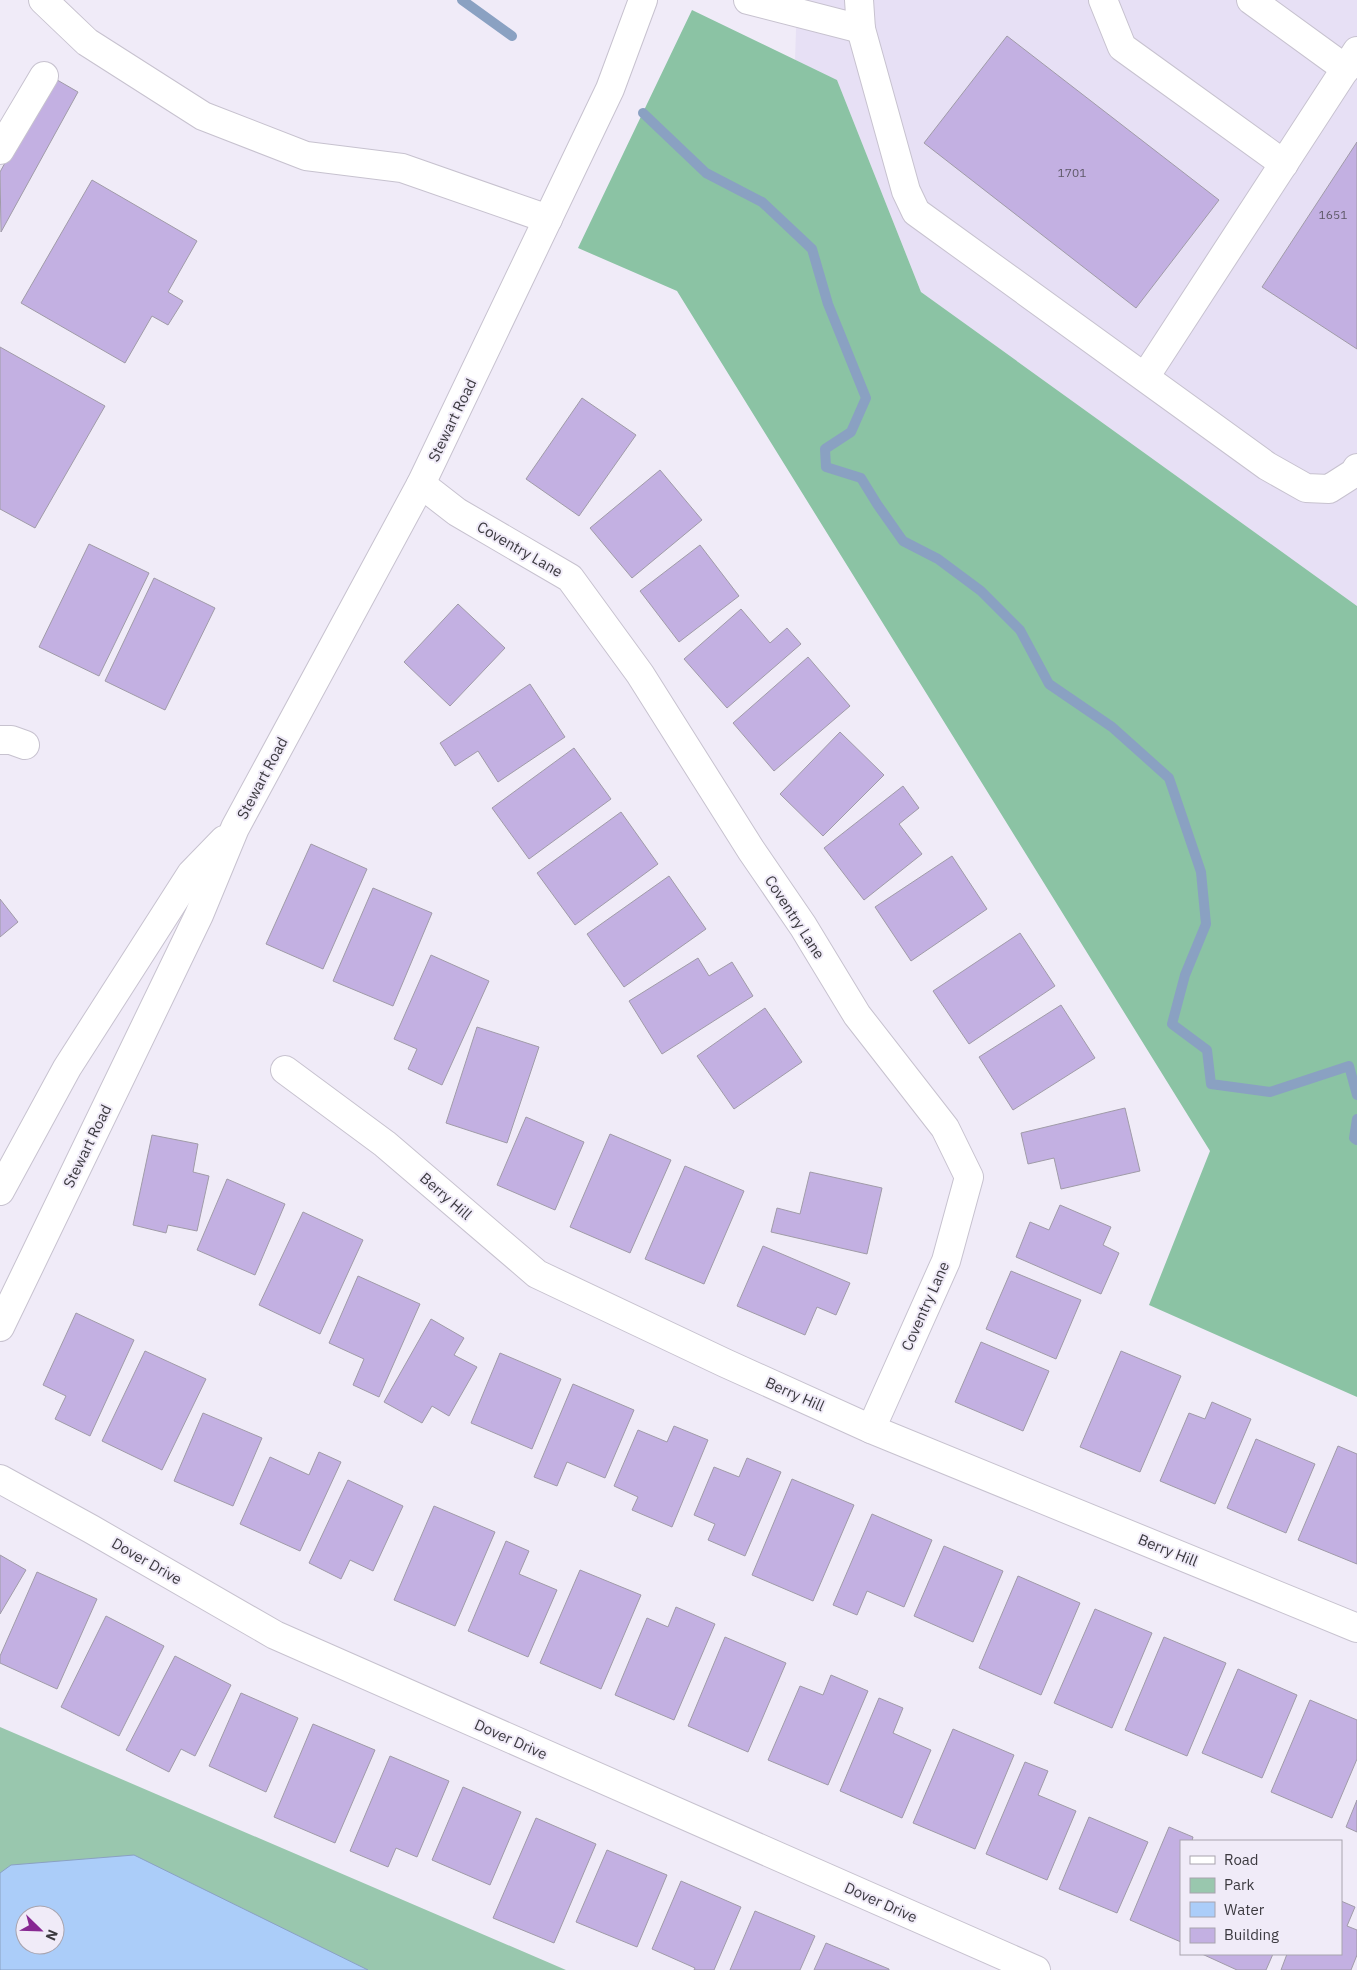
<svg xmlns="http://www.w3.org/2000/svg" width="1357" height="1970" viewBox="0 0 1357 1970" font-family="'IBM Plex Sans',sans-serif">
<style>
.built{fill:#e7e0f5}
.green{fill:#99c7ae;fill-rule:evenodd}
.forest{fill:#8bc3a4}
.water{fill:#abcdf9;stroke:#8aa1c2;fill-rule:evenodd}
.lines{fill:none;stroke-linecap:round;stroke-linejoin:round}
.stream{stroke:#8aa1c2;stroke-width:10}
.building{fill:#c3b0e2;stroke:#a09ba8}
.minor-casing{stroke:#c7c2cf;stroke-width:30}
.minor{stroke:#fff;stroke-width:28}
.labels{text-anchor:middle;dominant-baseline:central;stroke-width:4;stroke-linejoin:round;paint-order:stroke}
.number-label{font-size:12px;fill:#5e5868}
.street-label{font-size:15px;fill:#3c3a40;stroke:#f0ebf8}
</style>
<rect width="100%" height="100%" fill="#f0ebf8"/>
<path class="built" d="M797,0h560v606l-436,-314 -84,-212 -42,-20z"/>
<path class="green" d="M0,1727l566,243h-566zM25,1915h30v30h-30z"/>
<path class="forest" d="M692,10l145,70 84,212 436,314v791l-208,-92 61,-154 -533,-860 -99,-43z"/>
<path class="water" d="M134,1855l234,115h-368v-97l11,-8zM25,1915h30v30h-30z"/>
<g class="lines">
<g class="stream">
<path d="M462,0l50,36"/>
<path d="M643,113l63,60 56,29 50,47 16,55 38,94 -15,34 -26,17 1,18 35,11 16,26 26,37 35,18 43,32 39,39 29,54 63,43 57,51 32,94 5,52 -21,51 -13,49 35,26 4,34 59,8 79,-26 8,29"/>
<path d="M1357,1119l-3,19 3,2"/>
</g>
</g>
<g class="building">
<path d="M1007,36l212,164 -83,108 -212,-165z"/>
<path d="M52,77l26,15 -77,140 -1,-60z"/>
<path d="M1357,142v207l-95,-62z"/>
<path d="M92,180l105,61 -29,51 15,9 -15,24 -16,-9 -27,47 -104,-60z"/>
<path d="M0,347l105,59 -70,122 -35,-19z"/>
<path d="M582,398l54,37 -57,81 -53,-37z"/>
<path d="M660,470l42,50 -70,58 -42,-50z"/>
<path d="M89,544l60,29 -50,103 -60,-29z"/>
<path d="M700,545l39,51 -60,46 -39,-51z"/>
<path d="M154,578l61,30 -50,102 -60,-29z"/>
<path d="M458,604l47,44 -55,58 -46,-44z"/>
<path d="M741,609l29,34 17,-15 14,16 -74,64 -43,-49z"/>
<path d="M808,657l42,49 -76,65 -41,-48z"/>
<path d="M530,684l35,53 -67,45 -20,-31 -23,15 -15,-23z"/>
<path d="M840,732l44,43 -61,61 -43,-42z"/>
<path d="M574,748l37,51 -82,60 -37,-51z"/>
<path d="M903,786l16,22 -20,16 23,30 -58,46 -40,-52z"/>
<path d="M621,812l37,52 -83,61 -38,-52z"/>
<path d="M311,844l56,25 -44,100 -57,-25z"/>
<path d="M952,856l35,53 -76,52 -36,-54z"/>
<path d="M669,876l37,53 -82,58 -37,-53z"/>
<path d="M373,888l59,25 -39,93 -60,-25z"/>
<path d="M0,899l18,23 -18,15z"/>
<path d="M1020,933l35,53 -86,58 -36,-53z"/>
<path d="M431,955l58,26 -47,104 -34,-16 9,-20 -23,-10z"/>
<path d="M698,958l11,18 23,-14 21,34 -91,58 -33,-53z"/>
<path d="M1061,1005l34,53 -82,52 -34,-53z"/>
<path d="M765,1008l37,54 -68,47 -37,-53z"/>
<path d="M477,1027l62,20 -32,96 -61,-20z"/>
<path d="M1125,1108l15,63 -79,18 -7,-31 -26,6 -7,-31z"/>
<path d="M526,1117l58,25 -29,68 -58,-25z"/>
<path d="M610,1134l61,26 -41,93 -60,-26z"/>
<path d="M152,1135l46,9 -5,28 16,4 -12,55 -29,-6 -2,8 -33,-8z"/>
<path d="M685,1166l59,25 -40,93 -59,-25z"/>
<path d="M810,1172l72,16 -15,66 -96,-22 6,-24 23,6z"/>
<path d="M227,1179l58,25 -30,71 -58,-25z"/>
<path d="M1060,1205l51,22 -8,18 16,8 -18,41 -85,-37 14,-35 19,8z"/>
<path d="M303,1212l60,28 -43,94 -61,-29z"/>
<path d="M763,1246l87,37 -14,32 -19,-8 -12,28 -68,-29z"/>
<path d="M1011,1271l70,29 -25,59 -70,-30z"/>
<path d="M358,1276l62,28 -41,93 -26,-12 11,-26 -35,-16z"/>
<path d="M76,1313l58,27 -44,96 -35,-17 11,-23 -23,-11z"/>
<path d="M431,1319l33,19 -10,17 23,12 -28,49 -17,-10 -10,17 -38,-21z"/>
<path d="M981,1342l68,29 -26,60 -68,-29z"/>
<path d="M145,1351l61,28 -44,91 -60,-29z"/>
<path d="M1121,1351l60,25 -41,96 -60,-25z"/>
<path d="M500,1353l61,26 -29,70 -61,-26z"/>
<path d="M573,1384l61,26 -29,68 -38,-16 -10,24 -23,-9z"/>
<path d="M1212,1402l39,17 -36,85 -55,-23 29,-68 16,6z"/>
<path d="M203,1413l59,25 -29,68 -59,-25z"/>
<path d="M674,1426l34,14 -36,87 -40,-17 6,-13 -24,-11 24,-56 29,12z"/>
<path d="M1256,1439l59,25 -29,69 -59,-25z"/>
<path d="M1338,1446l19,8v110l-59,-24z"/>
<path d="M319,1452l22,10 -41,89 -60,-27 30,-67 39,18z"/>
<path d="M747,1458l34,14 -36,84 -37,-16 7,-16 -21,-9 20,-48 25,10z"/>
<path d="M792,1479l62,26 -41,96 -61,-26z"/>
<path d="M348,1480l55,26 -30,65 -23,-11 -9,19 -32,-16z"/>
<path d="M434,1506l61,26 -40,94 -61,-26z"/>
<path d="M872,1514l60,26 -28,67 -37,-16 -10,24 -24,-10z"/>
<path d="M506,1541l23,10 -10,23 38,16 -29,67 -60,-26z"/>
<path d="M944,1546l59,25 -30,71 -59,-26z"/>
<path d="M0,1555l26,15 -26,44z"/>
<path d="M580,1570l61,25 -40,94 -61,-26z"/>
<path d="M37,1572l60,27 -40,90 -57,-26v-7z"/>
<path d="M1018,1576l62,27 -39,92 -62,-27z"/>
<path d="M676,1607l39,17 -41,96 -59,-25 32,-77 21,9z"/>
<path d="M1095,1609l57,24 -40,95 -58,-25z"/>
<path d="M106,1616l58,30 -45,90 -58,-29z"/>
<path d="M725,1637l61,26 -38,89 -60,-26z"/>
<path d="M1164,1637l62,26 -39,93 -62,-26z"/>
<path d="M175,1656l56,29 -36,71 -14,-7 -12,23 -43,-22z"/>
<path d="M1238,1669l59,26 -35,83 -60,-25z"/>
<path d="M831,1675l37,16 -40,94 -60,-25 32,-74 23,9z"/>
<path d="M241,1693l57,25 -32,74 -57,-26z"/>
<path d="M879,1698l24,10 -10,25 38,17 -29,68 -62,-27z"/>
<path d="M1310,1700l47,20v39l-25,59 -61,-26z"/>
<path d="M313,1724l62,26 -40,93 -61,-26z"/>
<path d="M953,1729l61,26 -39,94 -62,-26z"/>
<path d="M390,1756l59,25 -32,76 -21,-9 -8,19 -38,-16z"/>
<path d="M1025,1762l23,9 -10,24 38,16 -29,69 -61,-26z"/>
<path d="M463,1787l58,25 -31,73 -58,-25z"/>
<path d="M1357,1800v32l-11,-5z"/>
<path d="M1089,1817l59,25 -31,71 -58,-24z"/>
<path d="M536,1818l60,26 -42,99 -61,-25z"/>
<path d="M1169,1827l24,10 -1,4h-11v101l-51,-22z"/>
<path d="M607,1850l60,25 -30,72 -61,-25z"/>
<path d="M681,1881l60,26 -27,63h-20l1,-2 -43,-19z"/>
<path d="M1341,1901l14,6 -8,19 10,4v25l-6,15h-70l6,-16h54z"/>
<path d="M755,1911l60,25 -15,34h-70z"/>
<path d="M826,1943l63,26v1h-75z"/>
<path d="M1202,1954h71l-7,16h-29z"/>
</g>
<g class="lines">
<defs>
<g id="minor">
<path d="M43,0l44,42 116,74 103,40 96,12 146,51"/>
<path d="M748,0l113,29 -2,-29"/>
<path d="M1103,0l19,47 162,117"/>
<path d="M1251,0l95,69"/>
<path d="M861,29l45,162 10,21 351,254 39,22 23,1 25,-16 3,-5"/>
<path d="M0,150l44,-74"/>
<path d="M1145,377l212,-326"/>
<path d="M421,484l36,28 113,66 70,96 111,176 52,76 54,89 88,113 24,49 -23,84 -75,168"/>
<path d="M0,740h11l14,5"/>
<path d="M285,1070l100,74 152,130 188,89 146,66 486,199"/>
<path d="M0,1191l67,-123 124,-194 33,-34"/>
<path d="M0,1327l199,-412 36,-87 186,-344 189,-395 33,-89"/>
<path d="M0,1479l91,50 184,106 761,335"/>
</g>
</defs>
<use href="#minor" class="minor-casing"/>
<use href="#minor" class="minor"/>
</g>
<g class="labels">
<g class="number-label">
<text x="1072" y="172">1701</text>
<text x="1333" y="214">1651</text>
</g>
<g class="street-label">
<text transform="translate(452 420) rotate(-64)">Stewart Road</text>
<text transform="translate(520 549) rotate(30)">Coventry Lane</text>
<text transform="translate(262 778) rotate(-62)">Stewart Road</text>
<text transform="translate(795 917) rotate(57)">Coventry Lane</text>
<text transform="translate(87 1146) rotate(-64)">Stewart Road</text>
<text transform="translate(446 1196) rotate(41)">Berry Hill</text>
<text transform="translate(925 1306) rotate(-66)">Coventry Lane</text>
<text transform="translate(795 1394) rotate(24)">Berry Hill</text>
<text transform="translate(1168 1550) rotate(22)">Berry Hill</text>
<text transform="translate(147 1561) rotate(30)">Dover Drive</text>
<text transform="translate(511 1739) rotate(24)">Dover Drive</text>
<text transform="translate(881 1902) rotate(24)">Dover Drive</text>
</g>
</g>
<rect x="1180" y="1840" width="162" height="115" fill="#f0ebf8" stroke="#a8a4ae"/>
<rect x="1190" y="1856" width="25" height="8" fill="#ffffff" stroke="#a8a4ae"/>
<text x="1224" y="1865" font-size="15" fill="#3c3a40">Road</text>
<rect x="1190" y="1878" width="25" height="15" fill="#99c7ae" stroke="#a8a4ae"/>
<text x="1224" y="1890" font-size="15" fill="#3c3a40">Park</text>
<rect x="1190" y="1902" width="25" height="15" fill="#abcdf9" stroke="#a8a4ae"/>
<text x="1224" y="1915" font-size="15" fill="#3c3a40">Water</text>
<rect x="1190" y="1928" width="25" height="15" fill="#c3b0e2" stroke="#a8a4ae"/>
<text x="1224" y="1940" font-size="15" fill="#3c3a40">Building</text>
<g transform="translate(40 1930) rotate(113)"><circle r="24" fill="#f0ebf8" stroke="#a8a4ae"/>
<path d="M0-4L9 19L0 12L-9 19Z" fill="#872892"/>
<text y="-8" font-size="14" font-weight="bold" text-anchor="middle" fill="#3c3a40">N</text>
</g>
</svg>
